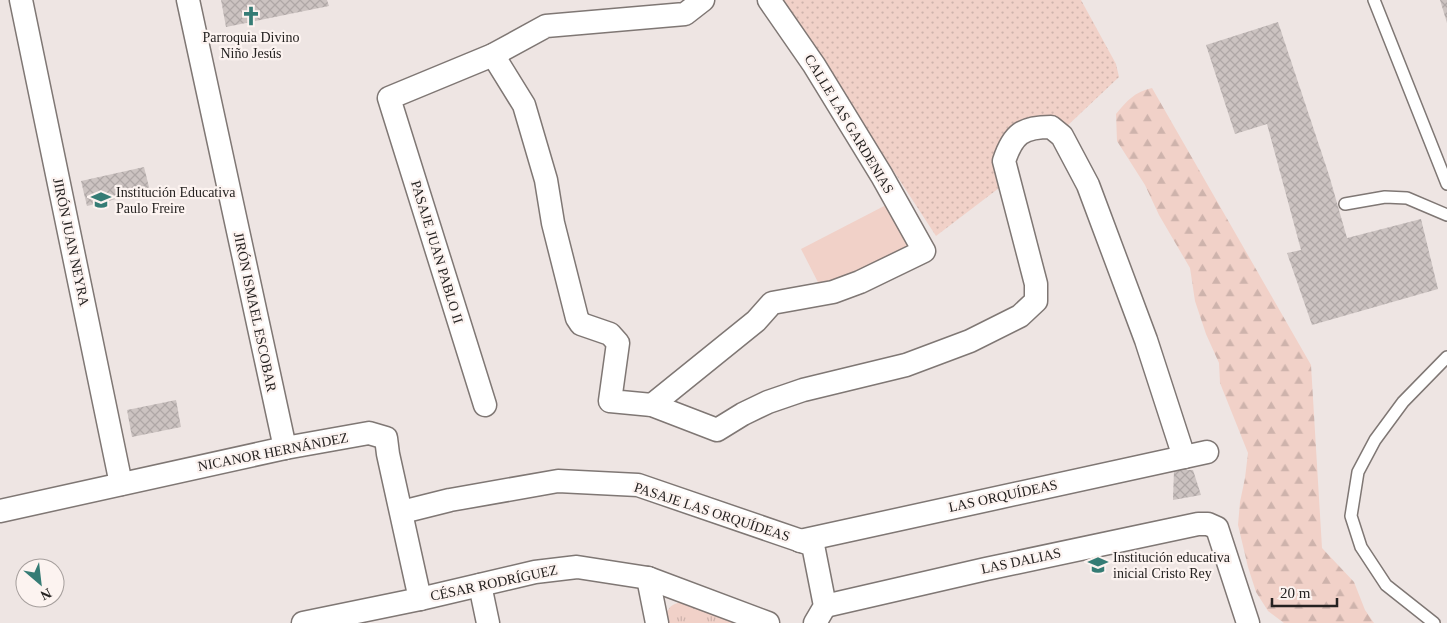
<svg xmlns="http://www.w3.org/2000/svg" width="1447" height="623" viewBox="0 0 1447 623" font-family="Georgia,serif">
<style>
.grass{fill:#f1d1c8}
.forest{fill:url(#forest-firs)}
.park{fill:url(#park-tufts)}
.garden{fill:url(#garden-dots)}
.building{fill:url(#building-cross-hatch)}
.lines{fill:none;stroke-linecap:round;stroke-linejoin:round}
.lane-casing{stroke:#7f7774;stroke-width:14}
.street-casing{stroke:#7f7774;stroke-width:25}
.lane{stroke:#fff;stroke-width:11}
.street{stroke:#fff;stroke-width:22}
.labels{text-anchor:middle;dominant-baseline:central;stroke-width:4.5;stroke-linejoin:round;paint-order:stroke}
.poi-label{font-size:14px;fill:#252221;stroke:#fcf3f0;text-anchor:start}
.street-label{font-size:14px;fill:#252221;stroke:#fcf3f0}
</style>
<defs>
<pattern id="forest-firs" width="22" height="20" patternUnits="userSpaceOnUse" patternTransform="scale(1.25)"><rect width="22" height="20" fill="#f1d1c8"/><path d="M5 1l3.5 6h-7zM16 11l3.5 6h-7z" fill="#ceb3ac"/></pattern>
<pattern id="park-tufts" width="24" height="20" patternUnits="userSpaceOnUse" patternTransform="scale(1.25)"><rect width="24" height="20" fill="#f1d1c8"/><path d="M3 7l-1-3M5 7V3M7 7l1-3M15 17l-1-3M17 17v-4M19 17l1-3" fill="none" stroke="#ceb3ac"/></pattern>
<pattern id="garden-dots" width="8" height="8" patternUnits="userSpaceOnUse" patternTransform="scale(1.25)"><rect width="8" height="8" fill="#f1d1c8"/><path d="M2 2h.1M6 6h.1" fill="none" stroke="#ceb3ac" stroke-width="1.8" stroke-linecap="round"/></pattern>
<pattern id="building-cross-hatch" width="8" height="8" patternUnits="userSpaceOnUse" patternTransform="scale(1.25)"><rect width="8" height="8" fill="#ccc3c1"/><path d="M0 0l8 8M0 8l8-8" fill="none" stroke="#afa7a6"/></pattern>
</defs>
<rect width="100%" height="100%" fill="#eee5e3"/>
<path class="grass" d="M888,204l23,46 -87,44 -23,-45z"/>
<path class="forest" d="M1152,88l159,277 11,183 32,34 11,28 9,13h-90l-16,-12 -12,-19 -8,-25 -10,-42 2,-23 5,-24 3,-25 -28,-70 -1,-20 -13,-29 -11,-33 -5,-33 -31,-53 -14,-30 -28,-44 -1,-27c11,-13 18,-22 36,-26z"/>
<path class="park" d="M682,602l6,2 45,19h-68c0,-13 5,-19 17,-21z"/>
<path class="garden" d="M782,0h299l35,64 3,13 -53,50 -8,-4 -60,33 1,32 -63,48z"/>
<g class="building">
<path d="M221,0h106l2,6 -103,21z"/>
<path d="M1440,0h7v23z"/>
<path d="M1278,22l51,153 18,63 74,-19 17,70 -126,36 -25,-72 14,-3 -34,-126 -32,10 -29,-89z"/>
<path d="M144,167l6,24 -63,15 -6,-25z"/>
<path d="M176,400l5,27 -49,10 -5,-27z"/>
<path d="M1174,470h19l8,25 -28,5z"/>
</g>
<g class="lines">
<defs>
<g id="lane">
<path d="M1374,0l73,184"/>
<path d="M1345,204l40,-7 22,1 40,17"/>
<path d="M1434,623l-48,-38 -25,-38 -10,-31 7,-44 17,-32 28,-38 44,-45"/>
</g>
<g id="street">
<path d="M21,0l100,484"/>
<path d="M188,0l97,448"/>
<path d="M493,55l31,50 22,75 7,43 24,95 4,6 29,10 8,9 -8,58 42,4 65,25 26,-16 25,-12 35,-12 103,-25 64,-24 50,-25 16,-15v-17l-32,-123c9,-27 18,-34 47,-34l11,9 26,49 58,155 38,117"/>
<path d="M485,405l-96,-307 104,-43 53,-29 139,-12 18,-14"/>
<path d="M652,405l104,-84 16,-18 61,-11 27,-10 64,-31 -42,-75 -68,-111 -45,-65"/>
<path d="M0,511l285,-63 84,-15 17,5 2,16 32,145"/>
<path d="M402,512l48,-12 108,-19 80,4 175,60 12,61 -10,17"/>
<path d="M800,541l407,-89"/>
<path d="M648,578l9,45"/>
<path d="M480,585l8,38"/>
<path d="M825,606l161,-37 212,-45h10l9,4 31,95"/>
<path d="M303,623l117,-24 115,-27 42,-5 71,11 120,45"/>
</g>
</defs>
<use href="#lane" class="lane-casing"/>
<use href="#street" class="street-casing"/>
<use href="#lane" class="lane"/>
<use href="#street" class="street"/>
</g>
<defs>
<symbol id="church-bare" viewBox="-9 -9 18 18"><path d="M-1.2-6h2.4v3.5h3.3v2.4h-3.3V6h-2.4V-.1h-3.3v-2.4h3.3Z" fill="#357c75" stroke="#fcf3f0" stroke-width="2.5" paint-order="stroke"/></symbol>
<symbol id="school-bare" viewBox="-9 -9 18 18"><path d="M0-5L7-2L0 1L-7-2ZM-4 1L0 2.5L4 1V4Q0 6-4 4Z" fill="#357c75" stroke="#fcf3f0" stroke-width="2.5" paint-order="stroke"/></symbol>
</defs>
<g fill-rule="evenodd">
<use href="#church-bare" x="237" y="2" width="28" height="28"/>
<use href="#school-bare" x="87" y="186" width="28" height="28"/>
<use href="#school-bare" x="1084" y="551" width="28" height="28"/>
</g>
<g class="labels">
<g class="poi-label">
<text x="251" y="37" text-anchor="middle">Parroquia Divino<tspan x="251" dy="16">Niño Jesús</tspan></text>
<text x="116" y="192">Institución Educativa<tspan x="116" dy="16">Paulo Freire</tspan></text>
<text x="1113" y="557">Institución educativa<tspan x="1113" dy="16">inicial Cristo Rey</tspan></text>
</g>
<g class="street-label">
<text transform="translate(849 124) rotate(59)">CALLE LAS GARDENIAS</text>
<text transform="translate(71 242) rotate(78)">JIRÓN JUAN NEYRA</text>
<text transform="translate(437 252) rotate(73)">PASAJE JUAN PABLO II</text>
<text transform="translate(255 312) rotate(78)">JIRÓN ISMAEL ESCOBAR</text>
<text transform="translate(273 452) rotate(-11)">NICANOR HERNÁNDEZ</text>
<text transform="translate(1003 496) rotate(-12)">LAS ORQUÍDEAS</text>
<text transform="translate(712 512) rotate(18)">PASAJE LAS ORQUÍDEAS</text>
<text transform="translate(1021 561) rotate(-12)">LAS DALIAS</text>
<text transform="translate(494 583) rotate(-12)">CÉSAR RODRÍGUEZ</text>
</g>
</g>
<g transform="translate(40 583) rotate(152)"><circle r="24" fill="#fcf3f0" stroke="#a69f9d"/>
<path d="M0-4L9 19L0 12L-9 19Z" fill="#357c75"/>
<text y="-8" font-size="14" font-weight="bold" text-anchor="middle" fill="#252221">N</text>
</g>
<path d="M1272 598v8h65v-8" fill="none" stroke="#252221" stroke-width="2.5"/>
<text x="1280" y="598" font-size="15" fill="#252221" stroke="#fcf3f0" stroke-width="4" paint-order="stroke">20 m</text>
</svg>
